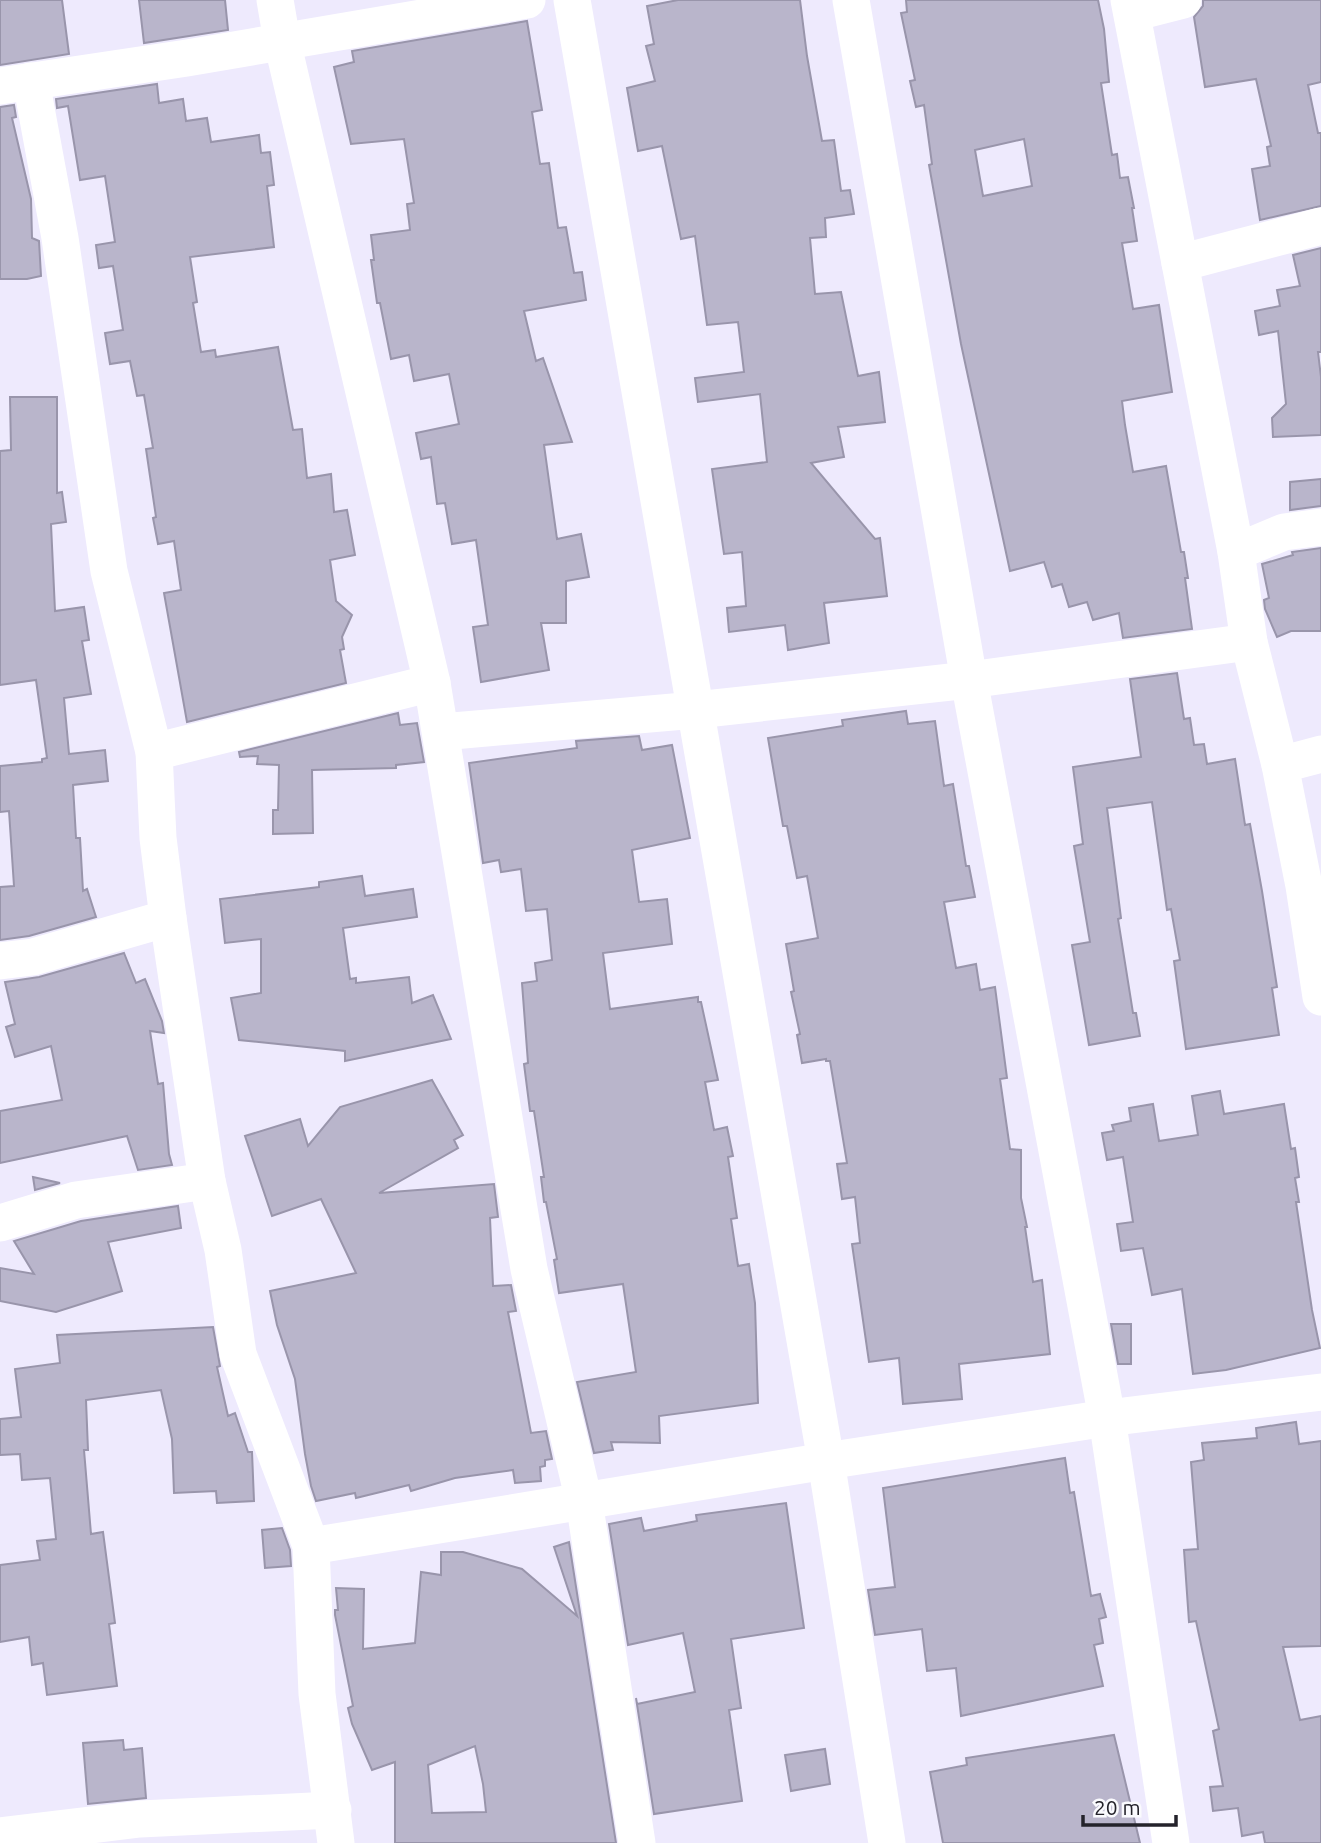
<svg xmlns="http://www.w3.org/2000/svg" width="1321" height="1843" viewBox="0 0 1321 1843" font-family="Ubuntu,sans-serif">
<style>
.building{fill:#b9b5cb;stroke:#9995ab;stroke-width:2;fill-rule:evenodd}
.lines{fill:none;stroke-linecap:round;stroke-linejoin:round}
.minor{stroke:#fff;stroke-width:37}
</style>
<rect width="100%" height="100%" fill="#eeeafd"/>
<g class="building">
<path d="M0,0h62l7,54 -69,11z"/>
<path d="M139,0h86l3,30 -84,13z"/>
<path d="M678,0h122l7,56 15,85 12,-1 7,51 9,-1 4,24 -29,4 1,19 -16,1 5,56 26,-2 17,84 21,-4 6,50 -47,5 6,30 -33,6 64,76 5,-1 7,58 -63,7 5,40 -41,7 -3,-25 -56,7 -2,-24 19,-2 -4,-54 -18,2 -12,-85 55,-7 -7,-68 -62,8 -3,-24 49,-6 -6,-50 -31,3 -12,-89 -14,3 -19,-93 -24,5 -11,-63 28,-7 -9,-35 8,-2 -7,-38z"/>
<path d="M906,0h192l6,29 5,53 -8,1 11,72 5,-1 3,24 8,-1 6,31h-2l5,33 -15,2 11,66 26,-4 13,87 -50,9 3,24 8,47 33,-6 15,86h3l4,26h-3l7,51 -69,9 -4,-25 -26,7 -6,-18 -18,5 -7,-23 -10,3 -8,-25 -34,9 -49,-227 -32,-179 3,-1 -8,-59 -8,2 -6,-26 5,-1 -14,-67 6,-1zM1024,139l8,47 -49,10 -8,-46z"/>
<path d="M1203,0h118v82l-13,3 10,48h3v73l-61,14 -8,-51 18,-3 -3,-19 4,-1 -15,-67 -51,8 -11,-70 9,-11z"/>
<path d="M527,21l15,89 -10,2 8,52 9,-1 9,65 8,-1 8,46 8,-1 4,28 -62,11 12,50 7,-3 29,84 -28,3 13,94 24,-5 8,43 -23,4v42h-25l8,47 -68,12 -8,-55 15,-2 -12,-85 -24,4 -7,-41 -8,1 -6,-47 -10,2 -5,-26 43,-9 -10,-50 -35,7 -5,-26 -18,4 -11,-56h-3l-6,-43h3l-3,-25 39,-5 -3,-26 7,-1 -10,-64 -53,5 -17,-77 20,-5 -2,-11z"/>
<path d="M157,84l2,19 24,-4 3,22 21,-3 4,24 48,-7 2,18 9,-1 4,33 -7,1 7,61 -84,10 7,45 -4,1 8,49 14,-2 1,7 62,-10 15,83 9,-1 5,49 24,-4 3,38 13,-2 8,45 -25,5 6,41 16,14 -10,22 2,12 -4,1 6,33 -159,39 -23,-129 17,-3 -7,-49 -16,3 -5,-26 3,-1 -10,-68 7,-1 -9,-53 -7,1 -7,-35 -20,3 -5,-31 18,-3 -10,-64 -14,2 -3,-23 19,-3 -10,-66 -25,4 -12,-74 -11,2 -1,-9z"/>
<path d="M14,105l2,12 -4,1 19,81 1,39 7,3 2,35 -14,3h-27v-172z"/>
<path d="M1321,248v104h-3l3,25v58l-48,2 -1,-19 14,-14 -8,-73 -19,4 -4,-24 25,-5 -3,-16 23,-4 -7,-31z"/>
<path d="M10,397h47v96l5,-1 4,30 -15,2 4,87 29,-4 5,33 -7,1 9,53 -27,4 5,56 36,-4 3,31 -35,4 3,53h4l3,53 4,-2 9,28 -67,19 -29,4v-53l14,-1 -5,-75 -9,1v-46l42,-4v-3l5,-1 -11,-78 -36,5v-234l11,-1z"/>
<path d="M1321,479v27l-31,4v-28z"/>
<path d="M1321,548v83h-30l-14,6 -12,-28 -1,-9 5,-2 -7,-34 31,-9 -1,-3z"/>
<path d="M1177,673l7,46 6,-1 4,27 10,-1 3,20 28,-5 10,66 5,-1 12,67 15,96 -5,1 7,47 -93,14 -12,-88 6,-1 -9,-51 -4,1 -15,-108 -45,6 14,110 -3,1 15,94h3l4,23 -51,9 -17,-100 18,-3 -16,-96 9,-2 -10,-77 68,-10 -11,-78z"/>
<path d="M906,711l2,13 27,-3 9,65 9,-2 13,82h3l6,31 -31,5 12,66 20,-4 4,26 15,-3 12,91 -7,1 10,70 11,1v48l6,29h-2l8,55 9,-2 8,74 -91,10 3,35 -59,5 -4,-46 -30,4 -17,-118 8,-1 -5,-46 -13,2 -5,-35 10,-1 -17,-102h-4v-2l-24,4 -5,-28 3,-1 -9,-42 3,-1 -8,-47 32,-6 -11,-62 -10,2 -10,-52h-4l-15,-88 75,-12 -1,-6z"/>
<path d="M398,713l2,12 17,-2 7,39 -28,3v3l-84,2 1,63 -40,1v-24h5l1,-45 -22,-1 1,-8 -18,1 -1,-5z"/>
<path d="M639,736l3,14 30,-5 18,93 -58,12 7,52 28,-3 5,45 -69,9 7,56 88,-12v5h3l17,78 -13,2 9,48 13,-3 6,29 -5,1 9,61 -6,1 7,47 11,-2 6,39 3,100 -99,13 1,27 -49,-1 2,8 -19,3 -17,-71 59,-10 -13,-88 -64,9 -5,-33 3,-1 -11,-57h-2l-3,-25h3l-10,-66h-4l-6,-47 4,-1 -6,-80 15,-2 -2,-18 17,-3 -5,-51 -21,2 -5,-42 -20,3 -2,-12 -16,3 -14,-100 108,-15 -1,-7z"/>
<path d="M362,876l3,20 48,-7 4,28 -74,11 7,51 6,-1v5l53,-6 3,26 21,-8 18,44 -106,22v-10l-106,-11 -8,-42 30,-5v-54l-36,4 -5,-44 99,-12v-5z"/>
<path d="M124,953l12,30 9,-4 17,42 2,12 -14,-2 8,53 5,-1 6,71 3,11 -34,5 -11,-34 -127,27v-52l62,-11 -11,-54 -36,11 -9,-30 9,-3 -10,-42 34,-5z"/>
<path d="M432,1080l31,55 -9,5 4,8 -79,45 115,-9 4,33 -8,1 3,68 18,-1 5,26 -8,1 23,121 15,-2 6,28 -7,1v6l-5,1 1,14 -26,2 -2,-13 -58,8 -44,13 -2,-6 -53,13 -1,-5 -39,8 -5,-15 -6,-32 -10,-75 -18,-54 -7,-34 86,-18 -35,-74 -49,17 -27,-80 55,-17 8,27 32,-39z"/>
<path d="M1220,1091l4,23 60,-10 7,45 4,-1 4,29 -4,1 4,24h-3l16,108 8,38 -94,22 -33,4 -11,-85 -30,6 -9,-47 -22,3 -4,-27 16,-2 -10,-65 -16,3 -5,-27 12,-2 -2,-6 19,-4 -2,-13 24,-4 6,37 39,-6 -6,-39z"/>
<path d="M33,1177l27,6 -25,7z"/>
<path d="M178,1206l3,22 -73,14 14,49 -66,21 -56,-11v-33l34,6 -20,-33 67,-20z"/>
<path d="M1111,1324h20v40h-13z"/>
<path d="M213,1327l7,39 -3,1 11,49 7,-3 13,39h4l2,49 -37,2 -1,-12 -42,2 -2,-54 -11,-49 -75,10 2,50h-4l7,84 12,-2 12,91 -6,1 8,62 -70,9 -4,-32 -11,2 -3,-28 -29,5v-77l40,-5 -3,-19 19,-2 -6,-61 -28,2 -2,-26 -20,1v-36l21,-2 -6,-48 45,-6 -3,-28z"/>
<path d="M1296,1422l3,22 22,-3v205l-38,1 17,73 21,-4v127h-56l-2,-11 -21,4 -4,-28 -25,3 -3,-24 13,-1 -10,-55 6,-2 -23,-108 -7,1 -5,-72 14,-1 -7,-87 13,-2 -2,-17 55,-5 -1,-10z"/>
<path d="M1065,1458l5,35 4,-1 17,104 9,-2 6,23 -7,2 4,24 -9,2 9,41 -142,30 -5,-48 -29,3 -5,-42 -47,6 -7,-45 27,-3 -12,-99z"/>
<path d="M786,1503l18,125 -73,11 10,69 -12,2 13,91 -88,13 -18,-116 1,6 58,-12 -12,-59 -55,12 -19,-121 32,-6 3,13 53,-10 -1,-6z"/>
<path d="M282,1528l8,22 1,16 -26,2 -3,-38z"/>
<path d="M569,1542l47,301h-221v-81l-23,8 -20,-46 -4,-16 5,-2 -18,-91v-5h3l-2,-22 28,1 -1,60 52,-6 6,-71 20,3v-23h22l59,17 55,47 -23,-69zM475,1746l8,38 3,28 -54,1 -4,-48z"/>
<path d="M1114,1735l26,108h-197l-13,-71 37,-7 -1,-7z"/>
<path d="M123,1740l1,10 18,-2 4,50 -58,6 -5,-61z"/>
<path d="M825,1749l5,35 -39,7 -6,-36z"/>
</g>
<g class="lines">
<g class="minor">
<path d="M275,0l7,41 150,642 97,586 55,232 53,342"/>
<path d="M572,0l254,1461 61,382"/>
<path d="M851,0l118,680 138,738 64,425"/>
<path d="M1129,0l107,552 13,90 31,123 24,121 17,111"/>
<path d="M1132,13l51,-13"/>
<path d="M31,81l29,157 49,333 45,181 4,86 10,80 39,263 16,69 15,104 73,192 6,148 19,149"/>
<path d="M0,86l187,-28 340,-58"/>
<path d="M1180,263l141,-37"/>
<path d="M1236,552l48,-20 37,-5"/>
<path d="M441,732l255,-22 273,-30 280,-38"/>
<path d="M154,752l278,-69"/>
<path d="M1280,765l41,-11"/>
<path d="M0,961l33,-4 135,-39"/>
<path d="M0,1223l76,-23 131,-19"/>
<path d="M311,1546l515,-85 281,-43 214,-26"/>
<path d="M0,1836l140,-17 193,-9"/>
</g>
</g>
<path d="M1083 1815v10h93v-10" fill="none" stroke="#24232b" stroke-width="3.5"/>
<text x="1094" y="1815" font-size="21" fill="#24232b" stroke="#fafafe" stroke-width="5" paint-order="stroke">20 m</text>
</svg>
